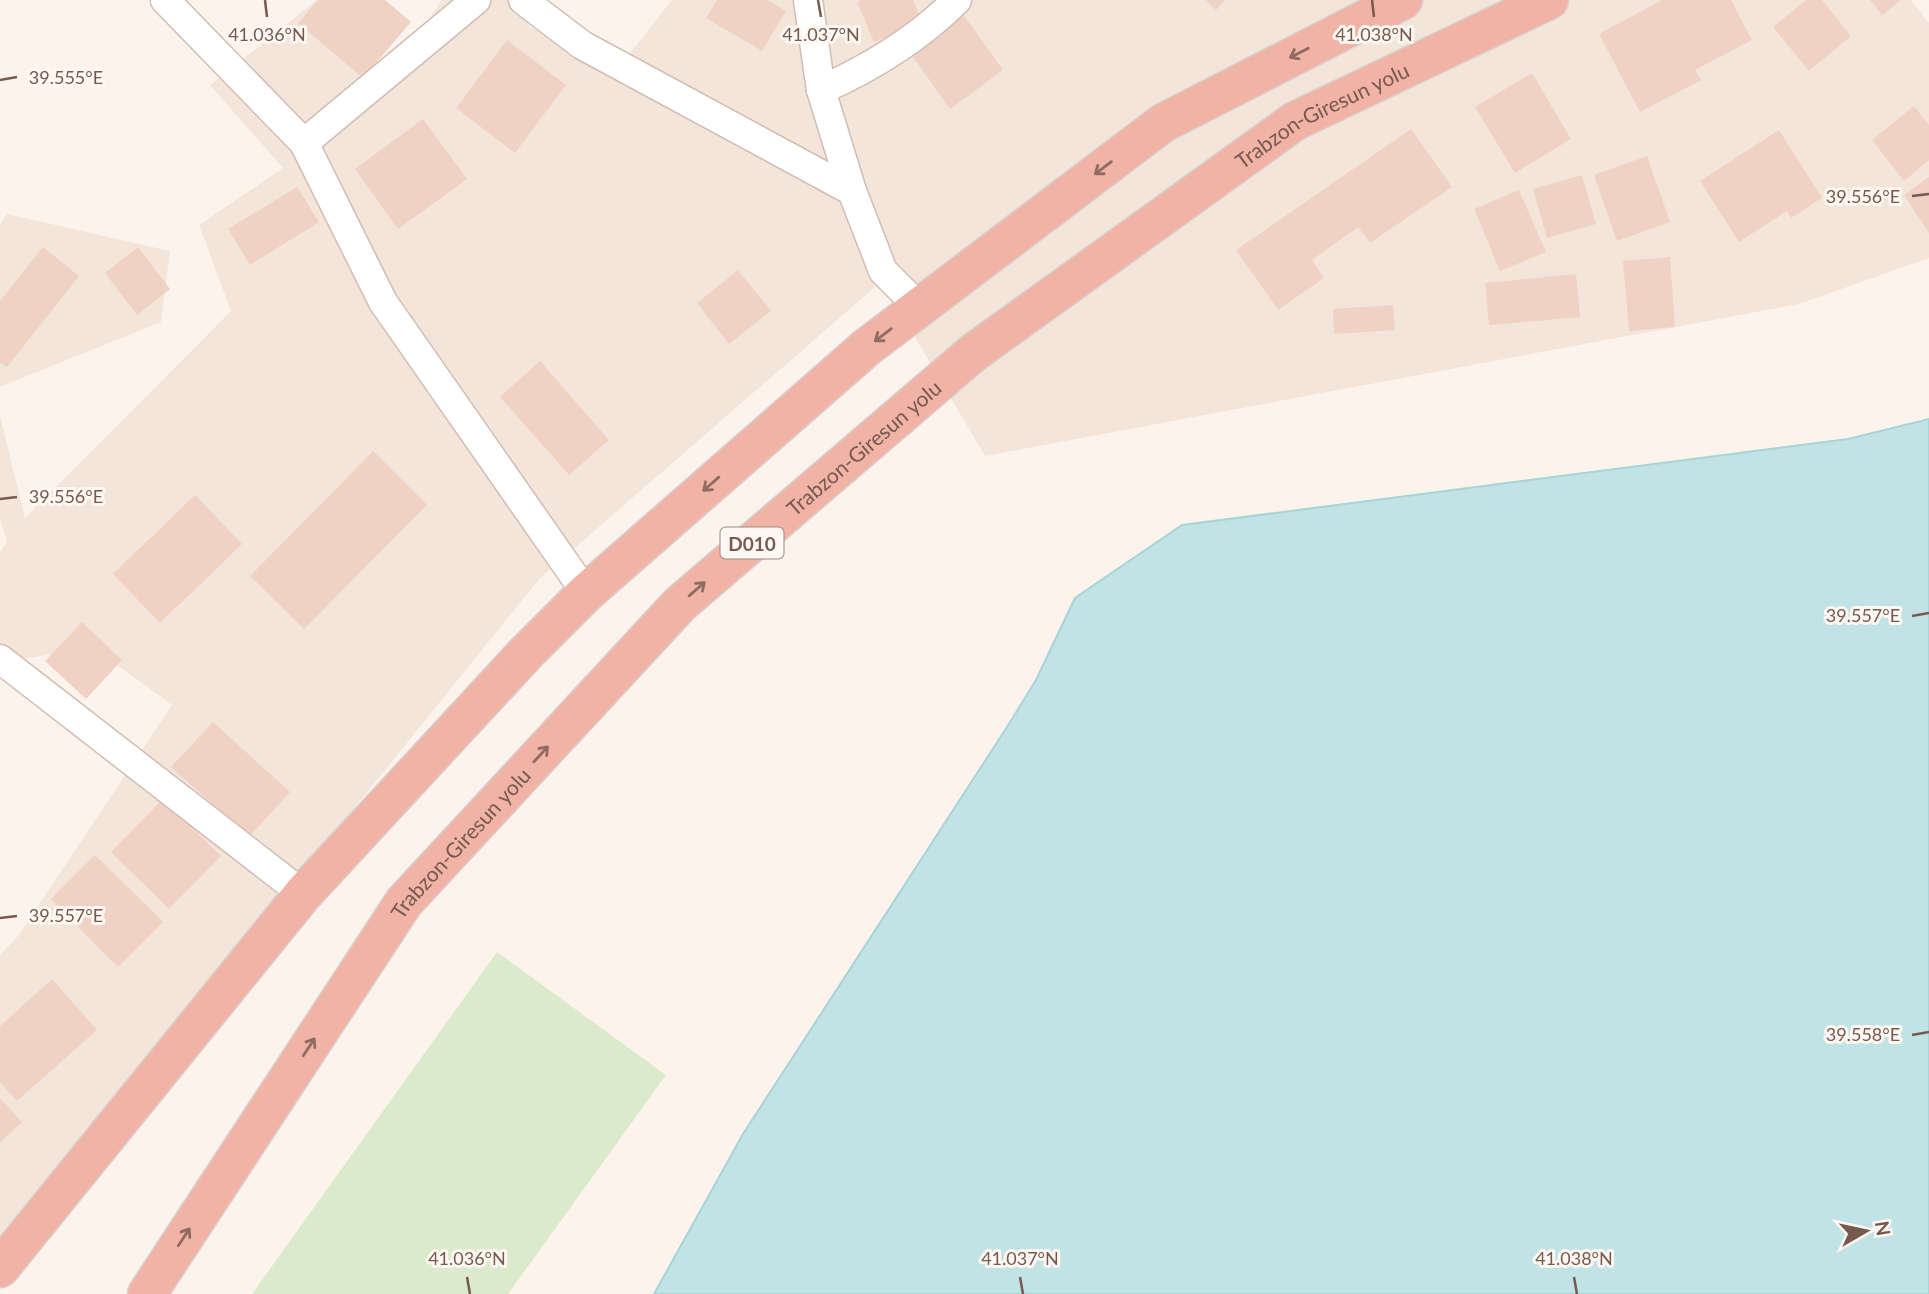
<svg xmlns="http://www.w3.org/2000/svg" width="1929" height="1294" viewBox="0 0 1929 1294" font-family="Lato,sans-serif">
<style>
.residential{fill:#f3e5da}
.green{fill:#daeaca}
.water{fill:#c1e3e5;stroke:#a7d4d6;stroke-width:2}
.building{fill:#f0d2c5}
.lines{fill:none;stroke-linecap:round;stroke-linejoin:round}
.street-casing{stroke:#d0bdb4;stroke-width:31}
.highway-casing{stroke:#d9d1ce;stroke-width:41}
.street{stroke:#fff;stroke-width:28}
.highway{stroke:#f2b3a7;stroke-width:38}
.oneway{stroke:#8f6b61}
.ticks{fill:none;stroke:#76594f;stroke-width:2.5}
.labels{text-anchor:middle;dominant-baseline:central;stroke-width:6;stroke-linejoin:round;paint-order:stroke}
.shield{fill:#fef8f2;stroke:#9f8980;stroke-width:2}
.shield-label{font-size:19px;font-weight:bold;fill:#76594f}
.street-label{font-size:21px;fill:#76594f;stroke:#fef8f2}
.ticks-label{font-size:18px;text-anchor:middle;fill:#76594f;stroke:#fef8f2;stroke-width:6;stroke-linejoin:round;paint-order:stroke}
</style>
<rect width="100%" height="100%" fill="#fcf4ec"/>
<g class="residential">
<path d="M317,0l75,76 50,-76h106l-19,26 87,45 56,-71h1239l18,23v235l-130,46 -814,152 -103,-175 -342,297 -540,669v-292l18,-19 154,-231 -78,-57 -94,14v-110l7,-10 -7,-23v-103l25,102 206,-207 -32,-86 84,-57 -73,-83z"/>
<path d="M7,214l163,37 -9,71 -161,65v-162z"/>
</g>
<path class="green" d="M497,952l169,123 -158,219h-256z"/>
<path class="water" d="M1929,419v875h-1275l89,-160 264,-407 29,-47 39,-82 107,-73 666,-86z"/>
<g class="building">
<path d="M318,0h67l26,22 -48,56 -65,-55z"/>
<path d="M717,0h50l19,11 -24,40 -56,-33z"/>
<path d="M861,0h52l9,23 -48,19 -17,-40z"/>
<path d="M1206,0h19l-9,10z"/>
<path d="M1662,0h69l21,40 -57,30 6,10 -61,32 -41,-78z"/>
<path d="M1806,0h16l29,36 -42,35 -36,-44z"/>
<path d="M1870,0h31l-19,15z"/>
<path d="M962,13l41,57 -53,39 -41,-58z"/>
<path d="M507,40l59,45 -51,68 -59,-45z"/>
<path d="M1532,73l39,66 -56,34 -40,-66z"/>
<path d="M1914,106l15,19v35l-25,21 -32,-41z"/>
<path d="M423,119l44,60 -69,50 -43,-60z"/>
<path d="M1411,129l41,58 -82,56 -12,-16 -46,33 12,18 -46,32 -42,-60z"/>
<path d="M1779,130l43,68 -31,20 -4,-7 -48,31 -39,-61z"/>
<path d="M1647,156l23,66 -53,19 -23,-66z"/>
<path d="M1582,175l14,49 -49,14 -14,-49z"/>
<path d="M1929,177v56l-25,-38z"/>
<path d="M297,187l22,35 -69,43 -22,-36z"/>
<path d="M1519,190l27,62 -46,19 -26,-62z"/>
<path d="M43,247l36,29 -72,91 -7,-5v-61z"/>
<path d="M138,247l32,42 -33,26 -32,-42z"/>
<path d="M1670,257l5,70 -46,4 -6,-70z"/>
<path d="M738,270l33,41 -42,33 -32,-41z"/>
<path d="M1576,274l4,43 -91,8 -4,-42z"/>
<path d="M1393,305l2,25 -61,4 -1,-25z"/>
<path d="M540,361l69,79 -40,35 -69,-78z"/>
<path d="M373,451l54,54 -123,124 -54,-53z"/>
<path d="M195,495l47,49 -82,79 -47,-49z"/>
<path d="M82,622l40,38 -36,39 -41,-38z"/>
<path d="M213,722l77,70 -41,45 -78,-70z"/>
<path d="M163,799l58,57 -52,53 -58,-57z"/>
<path d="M95,855l68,67 -45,45 -67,-68z"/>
<path d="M52,979l45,51 -80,71 -17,-19v-56z"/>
<path d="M0,1098l22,24 -22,21z"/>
</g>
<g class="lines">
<defs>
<g id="street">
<path d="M165,0l139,143 79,159 203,291"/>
<path d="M523,0l59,45 270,146 31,80 37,37"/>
<path d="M808,0l13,90 31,101"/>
<path d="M821,90c49,-22 98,-52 136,-90"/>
<path d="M304,143l172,-143"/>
<path d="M0,659l303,235"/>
</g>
<g id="highway">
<path d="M0,1268l303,-374 223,-241 60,-60 281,-246 296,-224 240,-123"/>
<path id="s1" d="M147,1294l257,-392 276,-298 293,-251 322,-232 254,-121"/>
</g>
</defs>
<use href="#street" class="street-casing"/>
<use href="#highway" class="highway-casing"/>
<use href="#street" class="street"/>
<use href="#highway" class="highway"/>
</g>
<defs><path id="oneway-shaft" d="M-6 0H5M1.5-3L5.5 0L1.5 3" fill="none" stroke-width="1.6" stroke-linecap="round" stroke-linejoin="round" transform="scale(1.75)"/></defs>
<g class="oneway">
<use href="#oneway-shaft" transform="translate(1299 53) rotate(153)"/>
<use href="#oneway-shaft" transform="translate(1103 168) rotate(143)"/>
<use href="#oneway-shaft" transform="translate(883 335) rotate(143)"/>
<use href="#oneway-shaft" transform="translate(711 484) rotate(139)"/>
<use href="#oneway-shaft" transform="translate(697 589) rotate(-41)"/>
<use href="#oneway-shaft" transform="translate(541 754) rotate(-47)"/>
<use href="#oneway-shaft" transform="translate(309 1047) rotate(-57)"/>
<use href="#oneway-shaft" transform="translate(184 1237) rotate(-57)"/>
</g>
<path class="ticks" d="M265,0l2,17M818,0l3,17M1372,0l2,17M0,80l17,-3M1912,196l17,-2M0,499l17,-2M1912,616l17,-3M0,918l17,-2M1912,1035l17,-3M467,1277l3,17M1020,1277l3,17M1574,1277l3,17"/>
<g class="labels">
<rect class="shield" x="720.5" y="527.5" width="63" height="31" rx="5"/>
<g class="shield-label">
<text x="752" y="543">D010</text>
</g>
<g class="street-label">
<text stroke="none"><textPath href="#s1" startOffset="1684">Trabzon-Giresun yolu</textPath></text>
<text stroke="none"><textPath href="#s1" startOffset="1116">Trabzon-Giresun yolu</textPath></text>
<text stroke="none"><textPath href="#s1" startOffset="550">Trabzon-Giresun yolu</textPath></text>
</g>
</g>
<g class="ticks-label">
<text x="267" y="41">41.036°N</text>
<text x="821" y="41">41.037°N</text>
<text x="1374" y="41">41.038°N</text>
<text x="66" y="84">39.555°E</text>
<text x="1863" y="203">39.556°E</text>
<text x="66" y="503">39.556°E</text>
<text x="1863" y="622">39.557°E</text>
<text x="66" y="922">39.557°E</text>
<text x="1863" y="1041">39.558°E</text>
<text x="467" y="1265">41.036°N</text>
<text x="1020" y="1265">41.037°N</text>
<text x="1574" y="1265">41.038°N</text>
</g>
<g transform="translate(1866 1231) rotate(81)" stroke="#fef8f2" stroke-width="5" paint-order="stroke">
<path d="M0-5L12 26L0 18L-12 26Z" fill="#76594f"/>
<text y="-10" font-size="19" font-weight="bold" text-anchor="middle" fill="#76594f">N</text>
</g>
</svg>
